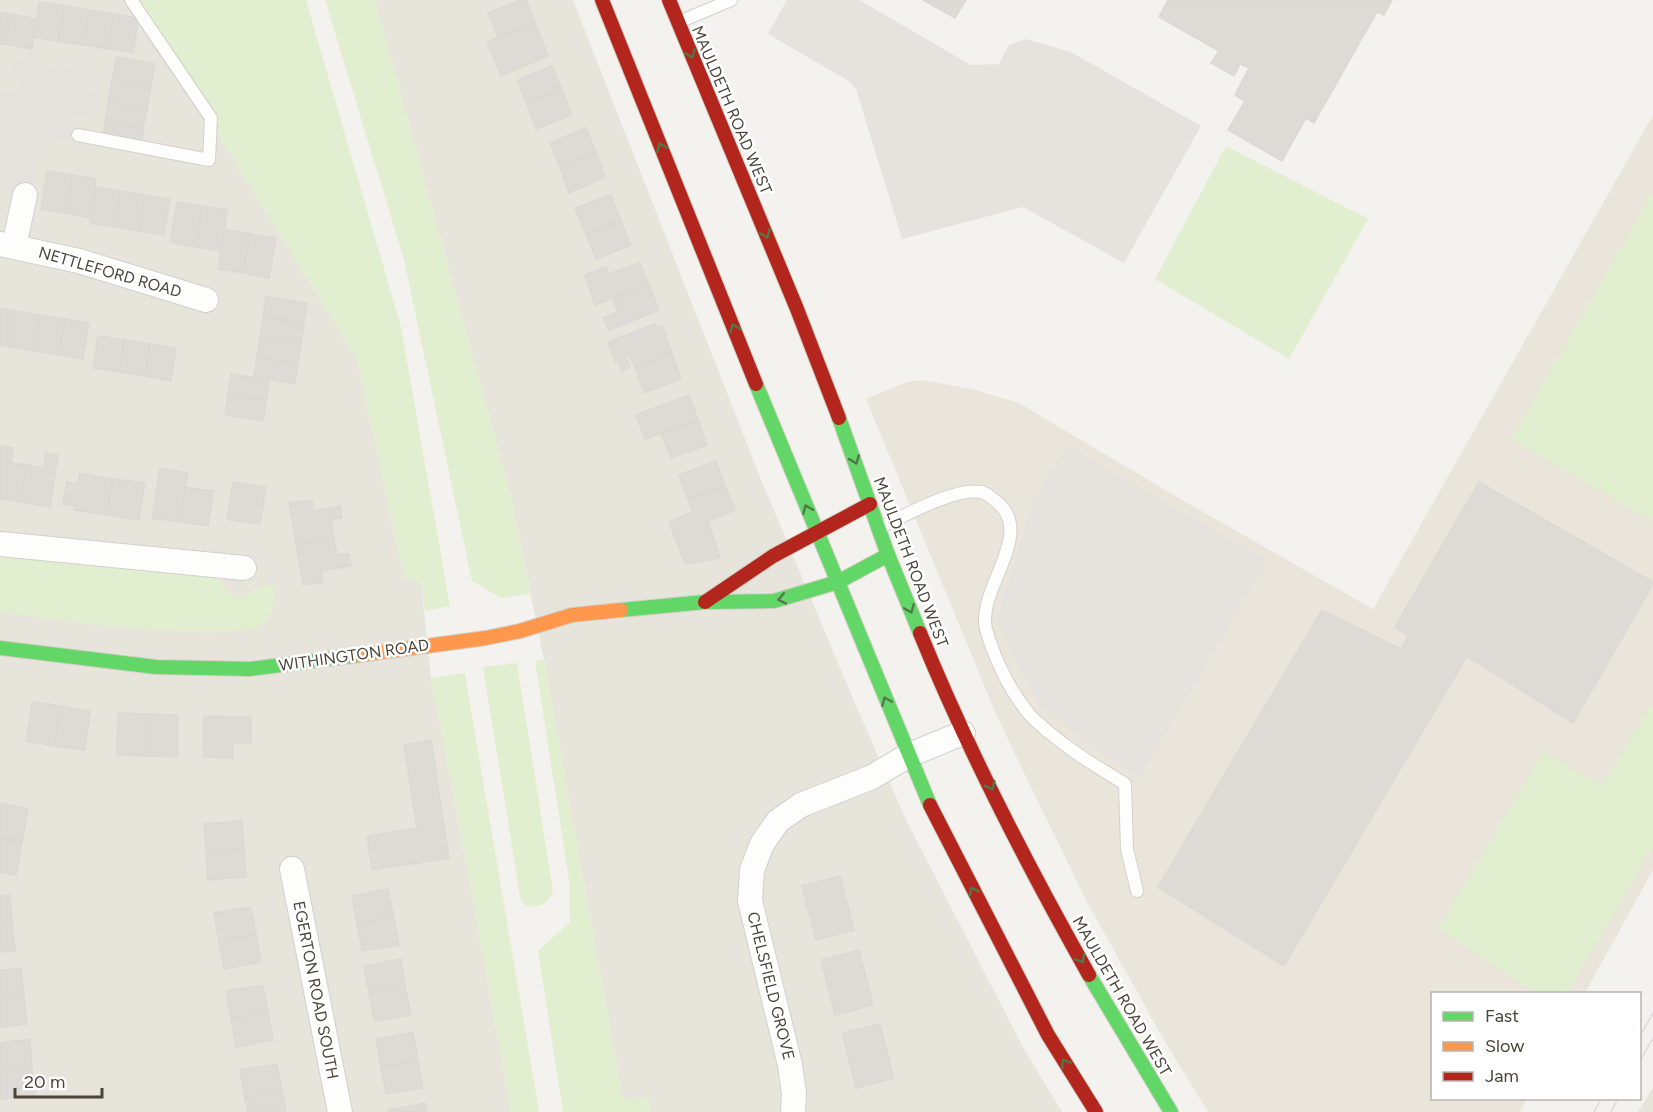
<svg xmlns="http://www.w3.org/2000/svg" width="1653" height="1112" viewBox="0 0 1653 1112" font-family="Figtree,sans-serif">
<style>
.residential{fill:#e7e4dc}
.education{fill:#eae5da}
.green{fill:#e1eecf}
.parking{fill:#e6e3df}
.building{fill:#dedbd6;stroke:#dcd9d4;stroke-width:1.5}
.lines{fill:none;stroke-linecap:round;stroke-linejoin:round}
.lane-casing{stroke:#d2d0cb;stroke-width:14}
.street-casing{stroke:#d2d0cb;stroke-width:26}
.fast-casing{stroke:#d3cfc5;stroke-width:16}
.slow-casing{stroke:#d3cfc5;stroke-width:16}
.jam-casing{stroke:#d3cfc5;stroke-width:16}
.lane{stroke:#fdfdfc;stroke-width:12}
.street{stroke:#fdfdfc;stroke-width:24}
.fast{stroke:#63d668;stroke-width:14}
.slow{stroke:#ff974d;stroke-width:14}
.jam{stroke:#b3261e;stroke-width:14}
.tram{stroke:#dbdbda;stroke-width:1.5}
.oneway{stroke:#537749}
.labels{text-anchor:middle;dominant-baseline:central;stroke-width:5;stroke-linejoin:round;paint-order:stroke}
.street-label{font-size:16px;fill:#4b4439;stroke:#fff}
</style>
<rect width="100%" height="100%" fill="#f4f2ee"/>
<g class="residential">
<path d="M0,0h135l222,359 47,219 17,4 10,96 37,194 43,240h-511z"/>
<path d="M375,0h198l189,482 92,219 53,121 117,227 38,63h-411l-3,-14 -25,2 -79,-440 -34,-167z"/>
<path d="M1653,1087v25h-15z"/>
</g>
<path class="education" d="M1653,115v755l-68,123 -153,1v104l95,1 -7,13h-312l-44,-72 -77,-138 -64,-131 -27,-57 -130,-315 41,-17 15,-2 50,9 47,14 158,94 196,112z"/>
<g class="green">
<path d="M135,0h171l95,327 49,279 -25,5 -4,-29 -17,-4 -47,-219z"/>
<path d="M325,0h50l135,493 20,101 -29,4 -29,-17 -68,-321z"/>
<path d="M1226,146l142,73 -79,140 -134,-80z"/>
<path d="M1653,191v331l-142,-83z"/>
<path d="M0,555l217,22 13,17c18,4 22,-3 38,-11l7,5c-1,13 -2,30 -14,37 -33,20 -216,-6 -261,-13z"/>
<path d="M544,660l79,440 25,-2 3,14h-88l-25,-161 32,-29 -1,-42 -34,-219z"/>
<path d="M517,663l36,228c-6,14 -13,16 -27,15l-6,-9 -37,-230z"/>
<path d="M465,673l74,439h-28l-43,-240 -37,-194z"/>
<path d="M1653,702v145l-86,146h-32l-97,-65 105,-176 59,33z"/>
</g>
<g class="parking">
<path d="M787,0h72l112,65 28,-1 10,-19 16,-6 46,13 130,74 -77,137 -101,-56 -121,32 -46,-150 -7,-8 -81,-47z"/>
<path d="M36,49l13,20 5,-3 5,8 23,-15 10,16 -17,12 24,6 -6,26 -23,-5 8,21 -37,11 -10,51 -31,-6v-87l2,-13 12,2 6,-8 -11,-17z"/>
<path d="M1066,445l202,115 -129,219 -97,-69 -46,-88 37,-119z"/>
</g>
<g class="building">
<path d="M521,0h5l9,23 -37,14 -10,-24z"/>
<path d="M923,0h43l-11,18z"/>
<path d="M1168,0h224l-8,15 -7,-3 -63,111 -8,-5 -24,43 -54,-31 17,-29 -10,-6 14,-27 -9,-4 -6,12 -23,-13 8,-12 -60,-34z"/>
<path d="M39,2l25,4 -6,35 -24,-4z"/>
<path d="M64,6l25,4 -6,35 -25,-4z"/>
<path d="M89,10l25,4 -6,35 -25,-4z"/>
<path d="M0,13l11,1 -5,30h-6z"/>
<path d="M11,14l25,5 -4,30 -26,-5z"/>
<path d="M114,14l25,4 -6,35 -25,-4z"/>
<path d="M535,23l13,33 -47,20 -14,-34z"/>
<path d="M117,57l38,7 -4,22 -39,-7z"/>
<path d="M552,66l9,22 -35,14 -9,-22z"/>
<path d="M112,79l39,7 -4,23 -39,-7z"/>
<path d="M561,88l11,27 -36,14 -10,-27z"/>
<path d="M108,102l39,7 -4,20 -38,-7z"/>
<path d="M105,122l38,7 -2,16 -38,-7z"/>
<path d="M586,128l10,24 -36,15 -10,-24z"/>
<path d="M596,152l9,25 -36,16 -9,-26z"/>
<path d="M47,171l25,4 -6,38 -25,-4z"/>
<path d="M72,175l24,4 -5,39 -25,-5z"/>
<path d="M95,187l25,4 -6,36 -24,-4z"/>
<path d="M120,191l25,4 -6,36 -25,-4z"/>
<path d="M145,195l25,4 -6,36 -25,-4z"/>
<path d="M611,195l10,26 -35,13 -11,-26z"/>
<path d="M177,202l25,4 -6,41 -26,-5z"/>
<path d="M202,206l25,4 -6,41 -25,-4z"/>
<path d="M621,221l10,24 -35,14 -10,-25z"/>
<path d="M224,229l26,5 -7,39 -25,-4z"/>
<path d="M250,234l26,4 -7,40 -26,-5z"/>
<path d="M640,263l9,22 -54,20 -10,-30 21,-8 2,7z"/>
<path d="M649,285l10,25 -50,20 -6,-12 15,-6 -5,-13z"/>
<path d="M266,296l41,7 -3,20 -41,-6z"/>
<path d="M0,308l15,3 -6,36 -9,-2z"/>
<path d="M15,311l24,4 -5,36 -25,-4z"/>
<path d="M39,315l26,4 -6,36 -25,-4z"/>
<path d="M263,317l41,6 -3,20 -41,-6z"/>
<path d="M65,319l24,4 -6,36 -24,-4z"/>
<path d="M655,324l1,4 6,-2 10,27 -37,14 -5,-11 -4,1 4,10 -8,4 -4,-10 -3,1 -7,-20z"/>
<path d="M98,336l26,4 -5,32 -26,-4z"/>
<path d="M260,337l41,6 -3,21 -41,-7z"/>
<path d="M124,340l26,4 -5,32 -26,-4z"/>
<path d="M150,344l26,4 -5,33 -26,-5z"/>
<path d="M672,353l9,26 -37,14 -9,-26z"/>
<path d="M257,357l41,7 -3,20 -41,-7z"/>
<path d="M231,374l38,6 -3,21 -38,-6z"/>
<path d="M228,395l38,6 -3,20 -38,-6z"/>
<path d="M689,395l9,25 -53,19 -9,-24z"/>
<path d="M698,420l9,25 -36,13 -10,-25z"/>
<path d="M0,446l13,2 -2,15 16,2 -6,37 -21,-3z"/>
<path d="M46,453l12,2 -8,52 -29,-5 6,-37 16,3z"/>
<path d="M716,461l9,25 -37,14 -9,-25z"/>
<path d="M160,468l28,5 -8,49 -28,-4z"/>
<path d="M80,473l33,6 -6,36 -33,-5 1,-4 -12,-2 4,-22 11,2z"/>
<path d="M113,479l32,4 -6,37 -32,-5z"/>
<path d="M233,482l33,5 -6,37 -33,-5z"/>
<path d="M1479,482l174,100v2l-80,139 -106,-67 -183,310 -126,-79 164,-277 79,39 7,-13 -13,-9z"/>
<path d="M725,486l10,24 -27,11 12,37 -35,6 -16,-42 23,-10 -4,-12z"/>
<path d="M185,487l28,4 -5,35 -28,-4z"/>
<path d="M312,500l1,11 27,-5 2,12 -11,1 3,19 -38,6 -7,-41z"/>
<path d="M334,538l3,17 12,-1 2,12 -30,5 2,11 -20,3 -7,-41z"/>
<path d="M32,702l29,4 -6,40 -29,-5z"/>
<path d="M61,706l29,5 -5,39 -30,-4z"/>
<path d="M118,713l30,1 -1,42 -30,-1z"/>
<path d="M148,714l30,1 -1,42 -30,-1z"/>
<path d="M204,716l47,1v26h-18v15l-30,-1z"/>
<path d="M431,740l18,118 -77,12 -5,-34 50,-8 -13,-83z"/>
<path d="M0,803l28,6 -6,33 -22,-4z"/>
<path d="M242,821l2,28 -38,3 -2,-28z"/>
<path d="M0,838l22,4 -6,33 -16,-3z"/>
<path d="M244,849l2,28 -38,3 -2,-28z"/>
<path d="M840,876l14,54 -38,10 -14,-54z"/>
<path d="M388,889l6,28 -37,7 -5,-28z"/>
<path d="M10,895l2,27 -12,2v-28z"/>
<path d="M251,907l5,27 -37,7 -5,-28z"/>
<path d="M394,917l5,28 -37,6 -5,-27z"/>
<path d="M12,922l3,29 -15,1v-28z"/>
<path d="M256,934l5,28 -37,7 -5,-28z"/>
<path d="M859,950l14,55 -38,10 -14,-55z"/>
<path d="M401,959l4,28 -36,6 -5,-27z"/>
<path d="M21,968l3,28 -24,3v-29z"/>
<path d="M263,985l5,27 -37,7 -5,-28z"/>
<path d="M405,987l6,28 -37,6 -5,-28z"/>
<path d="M24,996l3,28 -27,3v-28z"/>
<path d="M268,1012l5,28 -37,7 -5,-28z"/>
<path d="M880,1024l14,54 -38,10 -14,-55z"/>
<path d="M413,1032l5,28 -37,7 -5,-28z"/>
<path d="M30,1039l2,28 -32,4v-28z"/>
<path d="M418,1060l5,28 -37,6 -5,-27z"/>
<path d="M277,1064l5,27 -37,7 -5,-28z"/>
<path d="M32,1067l3,28 -35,4v-28z"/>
<path d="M282,1091l4,21h-38l-3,-14z"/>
<path d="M425,1103l2,9h-38l-1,-2z"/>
</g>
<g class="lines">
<defs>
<g id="lane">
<path d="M679,22l52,-22"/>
<path d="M78,135l131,25 2,-42 -80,-118"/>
<path d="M879,528c25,-12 74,-40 102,-36 5,1 8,4 12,7 47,32 -17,89 -7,130 8,29 24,62 43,85 5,6 12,11 17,16 26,22 50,36 79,54l2,65 10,42"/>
</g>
<g id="street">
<path d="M0,244l79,17 127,39"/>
<path d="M14,246l11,-51"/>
<path d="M0,544l244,24"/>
<path d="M292,869l48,243"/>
<path d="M793,1112l1,-19 -4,-28 -40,-164 2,-31 10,-26 16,-23 23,-16 71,-28 37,-22 54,-22"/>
</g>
<g id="fast">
<path d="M756,384l174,421"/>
<path d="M839,418l49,137 32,78"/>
<path d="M621,610l84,-8 69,-1 64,-19 50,-27"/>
<path d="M0,648l156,19 94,2 110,-14"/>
<path d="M1089,975l82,137"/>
</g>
<path id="slow" d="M360,655l126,-17 34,-7 52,-16 49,-5"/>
<g id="jam">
<path d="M602,0l154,384"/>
<path d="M669,0l128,309 42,109"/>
<path d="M705,602l68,-46 97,-52"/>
<path d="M920,633c48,118 107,232 169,342"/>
<path d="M930,805l118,230 48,77"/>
</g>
</defs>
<use href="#lane" class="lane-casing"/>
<use href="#street" class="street-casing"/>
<use href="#fast" class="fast-casing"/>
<use href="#slow" class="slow-casing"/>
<use href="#jam" class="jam-casing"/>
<use href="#lane" class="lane"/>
<use href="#street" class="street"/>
<use href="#fast" class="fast"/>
<use href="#slow" class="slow"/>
<use href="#jam" class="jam"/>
<g class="tram">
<path d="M1640,1036l13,-23"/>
<path d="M1640,1061l13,-23"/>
<path d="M1594,1112l8,-14"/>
<path d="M1611,1112l7,-14"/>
</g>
</g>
<defs><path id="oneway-chevron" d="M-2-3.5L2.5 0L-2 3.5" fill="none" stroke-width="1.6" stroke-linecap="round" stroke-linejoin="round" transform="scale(1.5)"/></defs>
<g class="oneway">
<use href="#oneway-chevron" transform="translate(691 54) rotate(67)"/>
<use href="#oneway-chevron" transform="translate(661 147) rotate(-112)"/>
<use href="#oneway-chevron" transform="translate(766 234) rotate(67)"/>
<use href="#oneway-chevron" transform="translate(734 328) rotate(-112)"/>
<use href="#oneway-chevron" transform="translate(855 460) rotate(70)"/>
<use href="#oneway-chevron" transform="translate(807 509) rotate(-112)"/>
<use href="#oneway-chevron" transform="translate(782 599) rotate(168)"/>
<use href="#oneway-chevron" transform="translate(910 609) rotate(68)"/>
<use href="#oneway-chevron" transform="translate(886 701) rotate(-113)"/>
<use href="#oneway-chevron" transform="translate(991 786) rotate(64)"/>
<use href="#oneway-chevron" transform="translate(973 891) rotate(-117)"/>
<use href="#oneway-chevron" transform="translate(1081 959) rotate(60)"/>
<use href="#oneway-chevron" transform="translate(1065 1063) rotate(-122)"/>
</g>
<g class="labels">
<g class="street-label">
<text transform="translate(732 110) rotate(67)">MAULDETH ROAD WEST</text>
<text transform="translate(110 272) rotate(16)">NETTLEFORD ROAD</text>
<text transform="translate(911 562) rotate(69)">MAULDETH ROAD WEST</text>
<text transform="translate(354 655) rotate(-8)">WITHINGTON ROAD</text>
<text transform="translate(771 986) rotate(76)">CHELSFIELD GROVE</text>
<text transform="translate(316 990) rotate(79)">EGERTON ROAD SOUTH</text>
<text transform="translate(1122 996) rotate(60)">MAULDETH ROAD WEST</text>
</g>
</g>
<rect x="1431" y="992" width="210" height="108" fill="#ffffff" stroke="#b7b4b0" stroke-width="1.5"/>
<rect x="1443" y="1012" width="30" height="9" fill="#63d668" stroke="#b7b4b0" stroke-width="1.5"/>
<text x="1485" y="1022" font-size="18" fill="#4b4439">Fast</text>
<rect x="1443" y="1042" width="30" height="9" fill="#ff974d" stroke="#b7b4b0" stroke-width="1.5"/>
<text x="1485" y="1052" font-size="18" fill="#4b4439">Slow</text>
<rect x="1443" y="1072" width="30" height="9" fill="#b3261e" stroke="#b7b4b0" stroke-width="1.5"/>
<text x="1485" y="1082" font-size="18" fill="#4b4439">Jam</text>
<path d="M15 1088v9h87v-9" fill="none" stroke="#4b4439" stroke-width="3"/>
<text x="24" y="1088" font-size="18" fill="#4b4439" stroke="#ffffff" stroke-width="4.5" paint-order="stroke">20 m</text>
</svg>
